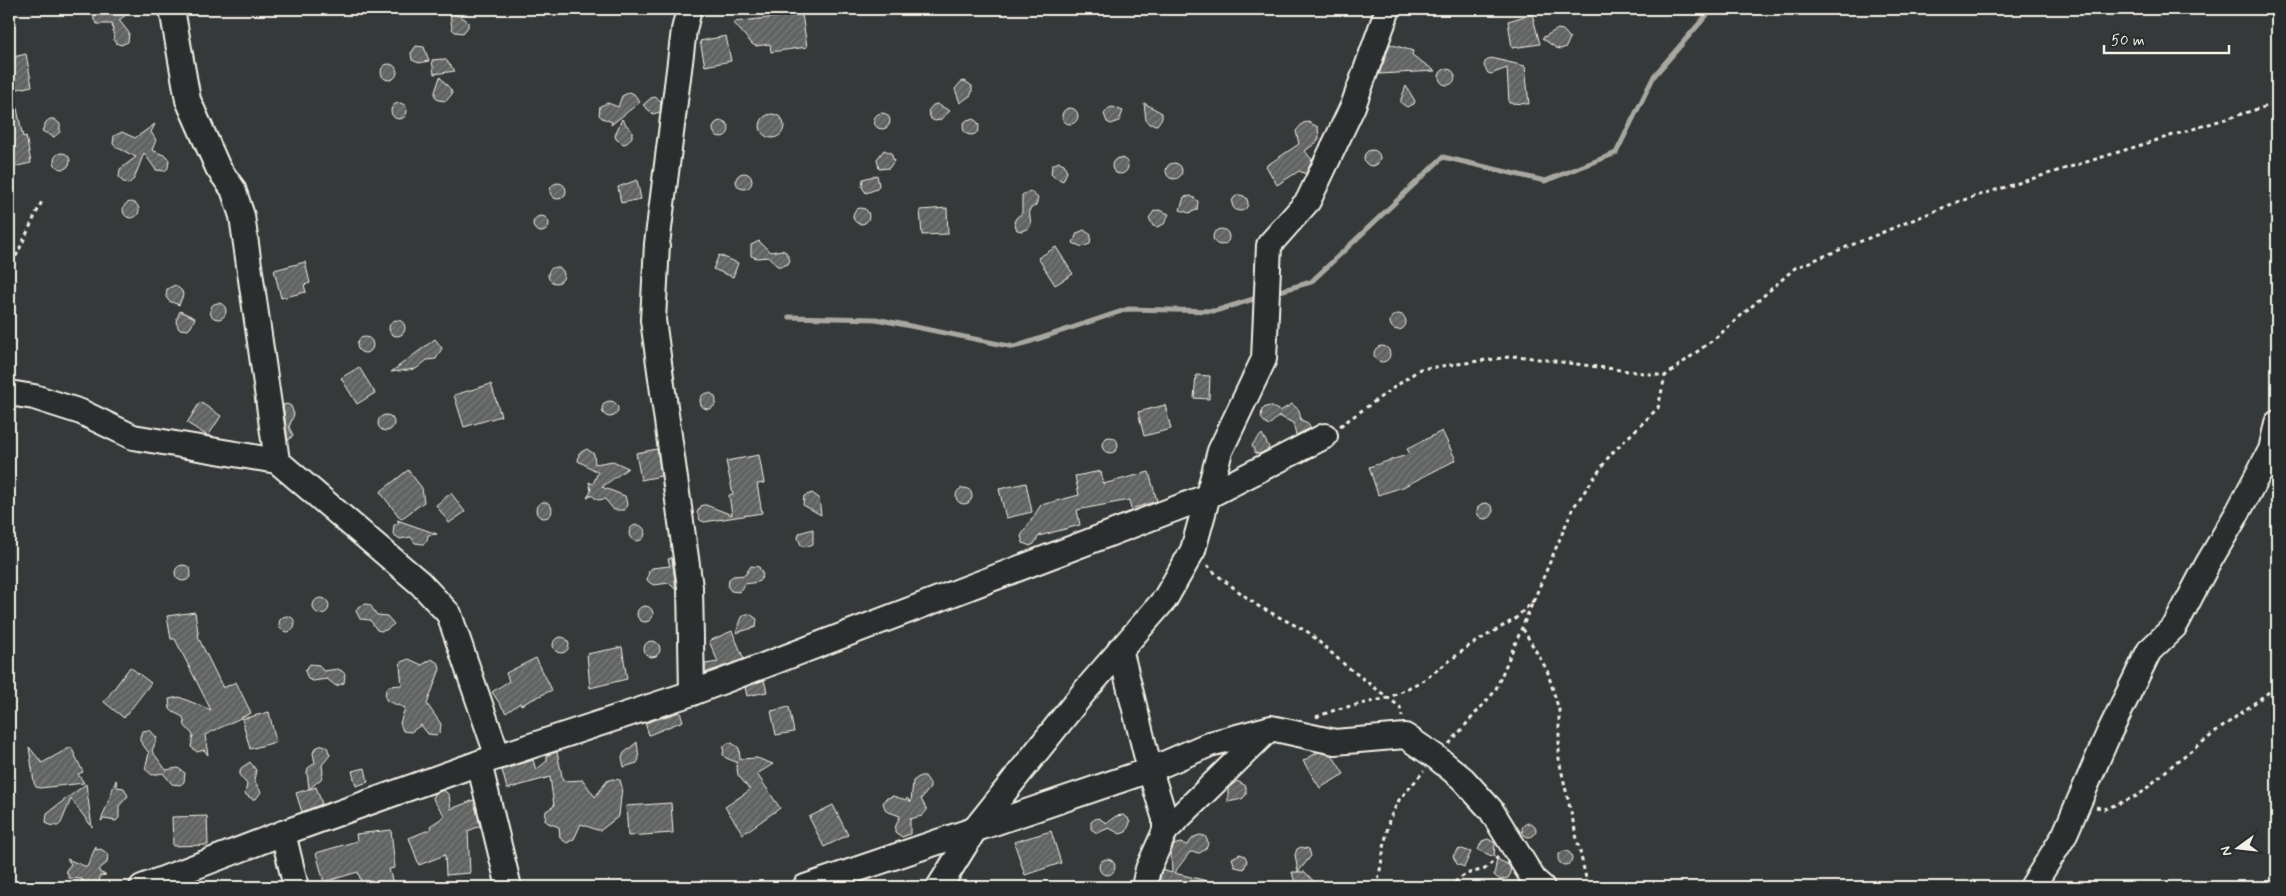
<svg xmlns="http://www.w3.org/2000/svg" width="2286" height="896" viewBox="0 0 2286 896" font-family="Mynerve,sans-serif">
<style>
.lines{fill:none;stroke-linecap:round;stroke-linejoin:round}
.stream{stroke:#a8a7a1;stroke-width:5}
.building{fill:url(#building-hatch);stroke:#f4f1e8}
.minor-casing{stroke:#f4f1e8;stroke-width:28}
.path{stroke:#f4f1e8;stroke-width:3;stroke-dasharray:4 4;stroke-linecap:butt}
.minor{stroke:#2a2d2e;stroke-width:24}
</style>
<defs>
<pattern id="building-hatch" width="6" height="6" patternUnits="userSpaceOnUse" patternTransform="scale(1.25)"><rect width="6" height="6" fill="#616362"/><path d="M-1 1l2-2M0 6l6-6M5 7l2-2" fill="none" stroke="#787a78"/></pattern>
</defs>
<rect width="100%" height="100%" fill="#363939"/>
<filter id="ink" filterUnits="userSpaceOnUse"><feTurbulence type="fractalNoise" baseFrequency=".02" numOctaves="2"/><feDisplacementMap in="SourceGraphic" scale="10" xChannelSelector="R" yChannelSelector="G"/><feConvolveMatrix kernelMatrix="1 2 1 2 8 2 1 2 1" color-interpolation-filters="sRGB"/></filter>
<g filter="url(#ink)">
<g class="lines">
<g class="stream">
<path d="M1273,293l38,-11 132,-125 102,24 71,-28 38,-77 58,-67"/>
<path d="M789,317l87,2 138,28 114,-38 87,2 45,-14"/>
</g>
</g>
<g class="building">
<path d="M93,9h41l-15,11 10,13 -1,9 -7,3 -5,-2 -2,-3 -2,-16h-15l-3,-4z"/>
<path d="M450,12l15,7 3,3v5l-5,6 -8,-1 -3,-3z"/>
<path d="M802,14l5,33 -36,5 -1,-8 -14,2 -4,-2 -19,-22z"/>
<path d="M1532,14l8,30 -28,4 -4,-27z"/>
<path d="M1558,29l5,1 7,8 -4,9 -5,2 -5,-1 -14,-10z"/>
<path d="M726,36l5,25 -26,5 -5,-25z"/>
<path d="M1390,44l23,7 -1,4 23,16 -56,3z"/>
<path d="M416,46l8,1 5,14 -10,2 -7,-3 -1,-7z"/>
<path d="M26,54l6,32 -23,5v-33z"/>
<path d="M1491,58l34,8 4,38 -20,-1 -2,-35 -16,6 -3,-1 -4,-7 1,-4z"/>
<path d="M442,59l4,1 9,11 -21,3 -2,-14z"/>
<circle cx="389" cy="72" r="8"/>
<circle cx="1447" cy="77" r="8"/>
<path d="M440,77l11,13 1,4 -6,7 -8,-1 -3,-4v-4z"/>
<path d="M965,81l7,5v5l-1,4 -11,8 -5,-14 6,-7z"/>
<path d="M1406,86l9,15 -1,3 -7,3 -6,-4v-4z"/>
<path d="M630,92l4,2 6,8 -29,23 1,-3 -10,-4 -3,-3 1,-9 8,-3 10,4 4,-11z"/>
<path d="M655,97l6,4 -1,11 -7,2 -10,-9 8,-7z"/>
<path d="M15,99l8,38 3,-1 5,27 -18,4 -4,-18v-49z"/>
<circle cx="399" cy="111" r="8"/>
<path d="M1144,103l18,10v5l-5,7 -8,-1 -3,-4z"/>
<path d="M937,104l13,7 -10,9 -5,1 -4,-2 -3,-8 5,-6z"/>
<path d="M1113,107l10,4 -4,10 -8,3 -4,-2 -3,-8 5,-6z"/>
<circle cx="1070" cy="116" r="8"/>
<circle cx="882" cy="121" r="8"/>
<circle cx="772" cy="126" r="12"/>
<circle cx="971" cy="127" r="8"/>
<path d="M50,119h4l6,5v8l-6,5 -12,-6 4,-9z"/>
<path d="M622,119l10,13v5l-5,6 -4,1 -7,-5 -1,-4z"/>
<circle cx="721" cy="129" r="8"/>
<path d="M1308,122l10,5 1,11 -2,4 -12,9 7,9 -6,14 -7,-3 -22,14 -11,-19 33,-22 -3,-13 7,-8z"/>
<path d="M155,124l-4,8 5,8 -4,10 14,6 3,4 -1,8 -3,3 -9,-1 -12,-17 -10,26 -6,5 -6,-3 -3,-4 1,-8 16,-12 -20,-10 -3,-3 1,-8 8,-4 13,6z"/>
<circle cx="1372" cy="158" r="8"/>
<path d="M884,150l7,3 3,8 -5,7 -10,1 -2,-10z"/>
<circle cx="62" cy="161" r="8"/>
<circle cx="1120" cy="166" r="8"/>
<path d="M1059,162l5,2 3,8 -4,9 -9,-4 -3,-3 1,-9z"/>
<circle cx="1174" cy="171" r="8"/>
<circle cx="744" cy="181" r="8"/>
<path d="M877,175l2,10 -2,4 -11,4 -4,-6 1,-8z"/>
<path d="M637,180l4,19 -20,4 -3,-16z"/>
<circle cx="558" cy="191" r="8"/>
<path d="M1030,191l8,7 -2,7 -7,5 2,14 -2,4 -7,3 -5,-1 -3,-8 2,-4 6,-5v-18z"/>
<circle cx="1240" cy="203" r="8"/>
<path d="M1191,196l7,5 -1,9 -8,3 -9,-3 4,-13z"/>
<circle cx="131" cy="210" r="8"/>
<circle cx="861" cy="216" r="8"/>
<path d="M947,208l1,26 -26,1 -2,-25z"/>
<path d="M1159,210l10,4 -5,10 -7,3 -4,-1 -4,-8 5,-7z"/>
<circle cx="541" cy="224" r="8"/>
<circle cx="1221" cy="237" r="8"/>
<path d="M1084,230l7,5 -1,9 -8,3 -9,-4 4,-10z"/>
<path d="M759,241l11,11 12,-2 4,2 4,8 -2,4 -8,3 -4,-2 -7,-8 -12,1 -6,-2v-11z"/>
<path d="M1056,247l17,27 -18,11 -17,-27z"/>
<path d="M719,255l19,8 -5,14 -20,-8z"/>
<path d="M305,262l5,21 -6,2 2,7 -25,6 -7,-28z"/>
<circle cx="556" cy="275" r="8"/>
<path d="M175,285l7,6 1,4 -4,10 -10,-4 -3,-4 1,-8z"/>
<circle cx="218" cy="311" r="8"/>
<path d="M180,311l15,7 -4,9 -3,3 -9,-1 -2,-4 -1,-4z"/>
<circle cx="1398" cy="322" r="8"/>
<circle cx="397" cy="328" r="8"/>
<circle cx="365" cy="345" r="8"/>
<path d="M435,339l7,9 -6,11 -9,1 -11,9 -25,3z"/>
<circle cx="1382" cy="354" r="8"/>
<path d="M359,367l16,26 -18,11 -16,-26z"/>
<path d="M1196,375l14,1 -1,23 -15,-1z"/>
<path d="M491,384l10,32 -37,11 -10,-32z"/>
<circle cx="708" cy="401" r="8"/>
<circle cx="610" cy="409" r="8"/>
<path d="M200,402l21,14 -13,20 -21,-13z"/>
<path d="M287,404l4,2 3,8 -5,13 4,8 -5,6 -5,-36z"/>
<path d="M1292,404l7,6 2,10 7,3 3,5 -15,7 -3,-12 -14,-7 -11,10 -7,-8 1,-9 4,-2 4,-1 10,5z"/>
<path d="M1165,405l6,24 -27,7 -6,-24z"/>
<circle cx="386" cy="423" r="8"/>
<path d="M1442,431l14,29 -53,27 -25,8 -9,-28 41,-13 -3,-5z"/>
<path d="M1262,434l7,13 -2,3 -8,4 -4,-1 -3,-8z"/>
<circle cx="1110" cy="445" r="8"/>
<path d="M587,449l7,5 1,10 18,-3 15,7 -26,19 23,9 2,8 -2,6h-11l-9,-11 -7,1 -7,-5 -4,3 4,-7 -2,-9 4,2 5,-12 -20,-11 1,-8z"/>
<path d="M657,449l4,27 -20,4 -5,-27z"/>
<path d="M759,455l5,28 -7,1 5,29 -58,9 -4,-2 -3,-8 5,-7h4l26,10 -3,-20 4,-1 -7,-33z"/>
<path d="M408,470l14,18 2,14 -23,17 -21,-27z"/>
<path d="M1101,471l2,13 46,-12 8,29 -26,8 -2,-9 -52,10 3,15 -41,11 -5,8 -4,2 -7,-3 -2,-7 20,-31 38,-10 -4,-19z"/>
<path d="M1026,483l6,29 -26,6 -7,-29z"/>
<circle cx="964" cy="496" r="8"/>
<path d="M451,493l14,19 -16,11 -13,-18z"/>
<path d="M812,493l7,5 2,17 -18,-10 1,-9z"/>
<circle cx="544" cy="510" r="8"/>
<circle cx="1485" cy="511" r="8"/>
<path d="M397,520l3,1 37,13 -9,1 -1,6 -4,3 -8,-1 -4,-6 -11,2 -7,-5 1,-9 5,-3z"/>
<circle cx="637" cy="533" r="8"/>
<path d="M813,529v15l-8,3 -4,-2 -3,-7 1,-5z"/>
<path d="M672,558l4,32 -7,-7 -15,2 -4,-2 -3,-3 2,-9 3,-3 18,-2 -2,-7z"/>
<circle cx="183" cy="573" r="8"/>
<path d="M751,566l8,1 4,8 -2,4 -3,3 -13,2 -6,8 -8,-1 -3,-4 1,-8 4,-3 12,-1z"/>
<circle cx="321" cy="606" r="8"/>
<path d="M366,604l4,1 7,10 10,1 7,8 -8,6 -5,1 -4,-1 -7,-10 -10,-1 -4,-8 2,-4z"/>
<circle cx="645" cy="614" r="8"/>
<path d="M195,612l4,27 24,49 13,-6 15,31 -46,22 3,20 -4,-5 -7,2 -6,-5 2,-12 -8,-9 -2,-9 -10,-5 -3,-3 -1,-10 10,-2 32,13 -36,-71h-4l-4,-23z"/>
<path d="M746,614h4l7,5 -1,8 -20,6 6,-16z"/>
<circle cx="287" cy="624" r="8"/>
<path d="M732,631l12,28 -39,14v-9l13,-2 -9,-21z"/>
<circle cx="561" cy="645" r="8"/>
<circle cx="652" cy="649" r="8"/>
<path d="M622,647l5,32 -37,9 -3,-34z"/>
<path d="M536,658l16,32 -31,15 -1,-2 -14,10 -14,-21 17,-11 -3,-8z"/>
<path d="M409,659l13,6 10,-6 7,5 1,5 -13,35 14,20 -1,8 -3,3 -9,-1 -7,-9 -10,7 -8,-1 -3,-8 5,-15 -18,-7 -2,-4 1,-8 3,-3 13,-1 -2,-19 1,-4z"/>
<path d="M310,664l9,1 4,6 15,-2 4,2 3,3 -1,9 -8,3 -9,-7 -14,2 -5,-2 -3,-8z"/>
<path d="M130,667l21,16 -27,35 -20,-16z"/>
<path d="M764,680l3,12 -20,4 -2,-9z"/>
<path d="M789,707l5,25 -18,3 -5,-24z"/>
<path d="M269,712l7,30 -26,7 -8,-30z"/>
<path d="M680,712l3,9 -34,14 -4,-12z"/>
<path d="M150,730l7,8 -5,13 14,19 12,-2 7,5 -1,9 -4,3 -8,-1 -9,-11 -11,2 -7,-6 4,-16 -9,-12v-4l2,-6z"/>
<path d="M637,742l2,17 -2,4 -13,4 -2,-10 2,-4z"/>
<path d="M728,743h4l7,5 1,11 17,-1 16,6 -16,10 23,34 -37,26 -18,-27 25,-17 -12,-15 -2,-13 -10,-4 -3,-3 1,-9z"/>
<path d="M323,745l4,2 3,8 -8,10 1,8 -2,6 -12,10 -2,-17 1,-4 7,-5 -2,-10 2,-5z"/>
<path d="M29,747l13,16 29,-16 12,25 -5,2 6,9 -44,5 -4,-1 -2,-4z"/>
<path d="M557,752l6,29 20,-1 12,17 12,-16 5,-2 8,1 2,7 -3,29 -18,14h-4l-16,-6 -7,15 -7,4 -7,-5 -1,-11 -11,-4 -3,-3 1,-9 8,-5 -4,-29 -43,12 -5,-19 31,-10 3,10 11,-9v-6z"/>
<path d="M1318,752l14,3 12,19 -24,14 -17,-27z"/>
<path d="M250,762l6,8 -2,10 7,12 -5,7h-4l-7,-5 2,-10 -7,-8v-4l1,-4z"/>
<path d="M365,768l3,14 -12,4 -4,-15z"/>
<path d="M920,776h5l5,7v5l-9,11 6,11 -5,6 -12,3v15l-8,3 -7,-5v-4l5,-12 -14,-5 -3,-8 2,-4 8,-3 13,4 1,-2 4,4 2,-21z"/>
<path d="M116,780l1,7 7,1 4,8 -9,10v12l-3,3 -12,-2 -3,2z"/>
<path d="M1237,781l9,5v9l-4,4 -14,3v-14z"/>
<path d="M86,784l6,43 -21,-28 -10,24 -3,3 -9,-1 -3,-3 1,-9z"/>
<path d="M316,787l6,17 -20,8 -6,-19z"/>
<path d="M444,790l5,5 2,14 23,-9 6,26 -12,5 2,42 -24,2 -1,-20 -26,10 -10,-27 22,-9 -1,-3 15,-10 -11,-15 -1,-4 1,-3z"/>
<path d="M671,803l2,30 -45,3 -2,-30z"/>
<path d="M833,805l15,30 -24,12 -15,-30z"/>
<path d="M1123,815l5,3 2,5 -4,9 -6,2 -11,-6 -12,5 -6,-4v-7l4,-3 4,-1 7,5 10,-7z"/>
<path d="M207,816l1,29 -35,1 -1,-29z"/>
<circle cx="1529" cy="830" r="7"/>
<path d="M391,830l4,38 -6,1 5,18h-31l-5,-15 -34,10 -8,-29 41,-12 -1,-7z"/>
<path d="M1051,831l10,32 -36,12 -11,-33z"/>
<path d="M1200,835l5,1 3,6 -1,5 -7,6 -10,-1 -16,21 38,9 -1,5h-53l4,-17 10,3 -1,-21 3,-7 6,-2 7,2 7,-8z"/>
<path d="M1488,839l7,4 -1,14 -16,-7 4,-9z"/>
<path d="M96,846v4l5,-1 7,5 -1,9 -8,6v3l7,3 -6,1 -1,7 -8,4 -8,-7 -2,2 1,-3 -13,-1 -3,-8 5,-6 -4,-5 20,8z"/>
<path d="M1301,847l8,2 2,7 -13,16h7l14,15h-23l-4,-15h6l-3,-17 2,-6z"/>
<path d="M1462,849l9,3 -7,15 -7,-3 -4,-8 4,-6z"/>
<circle cx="1565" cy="858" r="7"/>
<path d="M1240,854l5,2 2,5 -3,8 -9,-2 -3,-9z"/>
<path d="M1497,859l10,5 3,3 1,6 -3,5 -8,2 -6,-5z"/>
<circle cx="1107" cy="867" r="8"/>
</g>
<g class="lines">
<defs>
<g id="minor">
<path d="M172,9l16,91 30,68 15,21 9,27 35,245"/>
<path d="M689,9l-5,21 -27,214 -4,76 37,267 2,106"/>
<path d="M9,393l25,4 47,15 52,25 144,24 143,122 29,31 49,143"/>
<path d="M1120,649l30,121 15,49v12l-17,38 -4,18"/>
<path d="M479,763l30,124"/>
<path d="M1165,831l104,-102"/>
<path d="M283,833l13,54"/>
<path d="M142,887l141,-54 196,-70 213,-70 514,-196 119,-61"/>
<path d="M805,887l345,-117 60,-26 61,-16 64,14 70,-6 31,21 27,22 28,31 43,70 8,7"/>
<path d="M939,887l36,-58 109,-137 81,-93 28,-49 27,-99 44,-92 5,-114 39,-44 45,-95 35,-97"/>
<path d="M2032,887l32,-51 44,-101 41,-84 26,-25 32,-61 31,-53 33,-62 6,-27"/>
</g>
</defs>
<use href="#minor" class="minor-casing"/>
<g class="path">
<path d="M9,271l34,-72"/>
<path d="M1340,426l80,-57 97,-13 148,20 53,-40 77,-68 162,-66 320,-99"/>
<path d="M1207,565l10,10 41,31 50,26 37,33 55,42 2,10"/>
<path d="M1523,629l24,41 12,40v50l29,127"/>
<path d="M1316,717l22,-8 50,-11 36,-18 45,-34 46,-27 19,-19"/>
<path d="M1449,744l46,-53 78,-183 37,-53 48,-47 7,-32"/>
<path d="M2096,807l9,2 34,-14 37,-33 101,-76"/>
<path d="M1377,887l12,-67 10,-20 25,-29"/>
<path d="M1448,887l18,-13 19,-5 13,-12"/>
<path d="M2262,887l15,-8"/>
</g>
<use href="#minor" class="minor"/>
</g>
</g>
<rect width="2286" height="896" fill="none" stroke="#2a2d2e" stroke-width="30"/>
<rect x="15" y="15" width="2256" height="866" fill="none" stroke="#f4f1e8" stroke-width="2" filter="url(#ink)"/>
<g transform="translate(2238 848) rotate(255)" stroke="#2a2d2e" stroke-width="4" paint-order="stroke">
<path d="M0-4L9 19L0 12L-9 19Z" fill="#f4f1e8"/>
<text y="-8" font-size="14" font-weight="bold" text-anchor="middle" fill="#f4f1e8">N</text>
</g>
<path d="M2104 45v8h125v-8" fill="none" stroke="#f4f1e8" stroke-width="2.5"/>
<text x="2111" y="45" font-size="15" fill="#f4f1e8" stroke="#2a2d2e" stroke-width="4" paint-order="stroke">50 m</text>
</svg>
